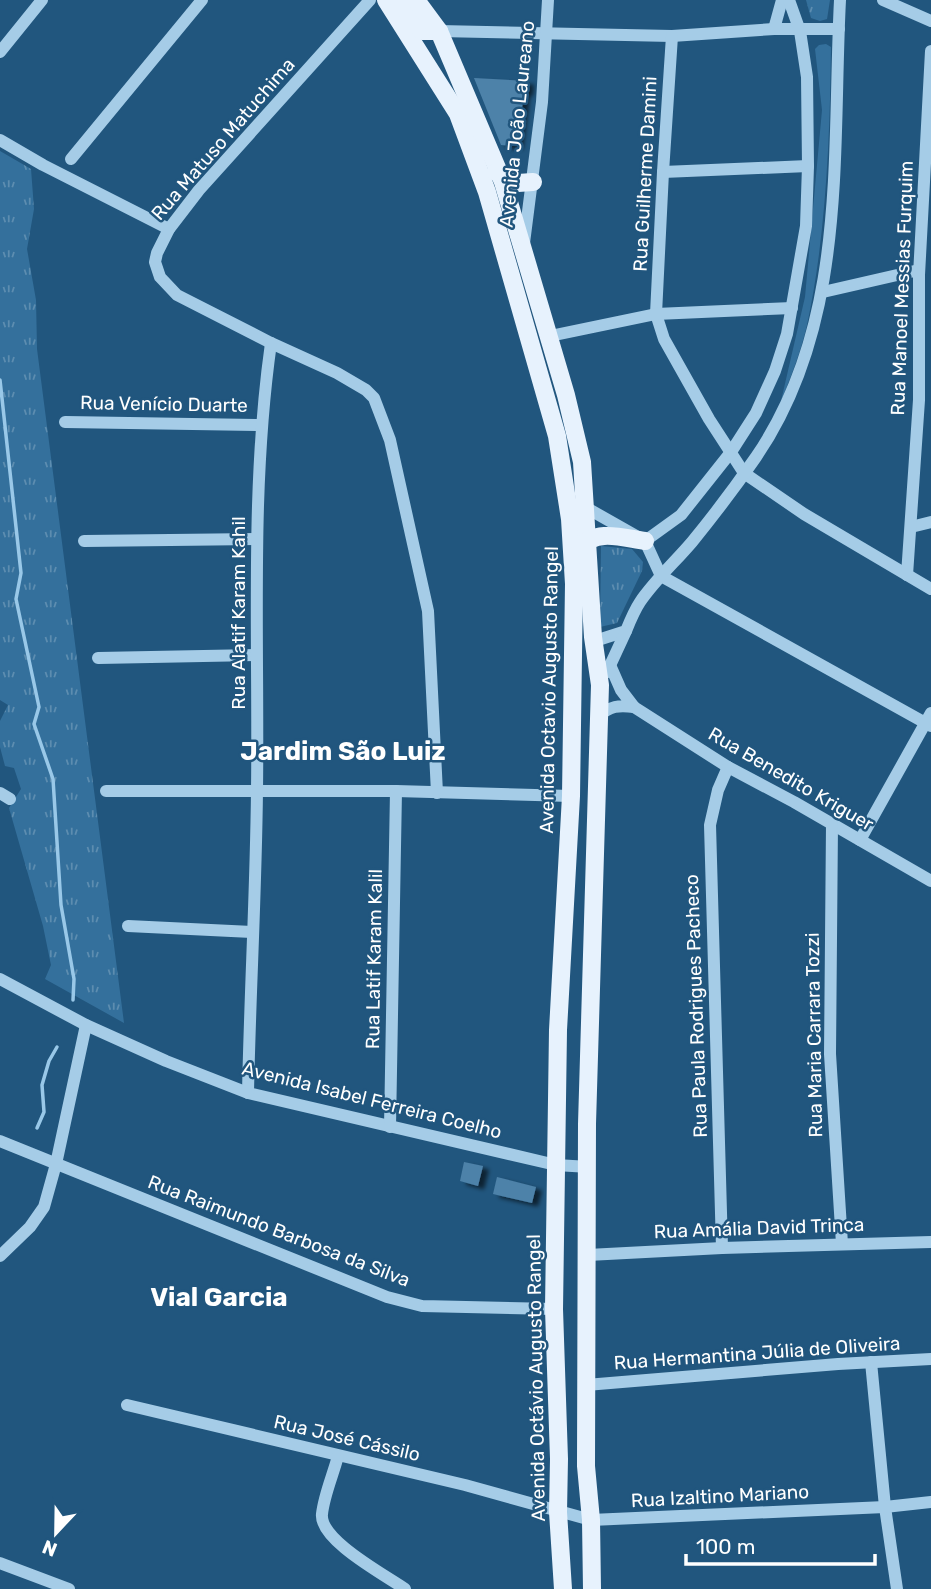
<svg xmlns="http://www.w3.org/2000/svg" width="931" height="1589" viewBox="0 0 931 1589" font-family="Rubik,sans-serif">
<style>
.grass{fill:#34709c}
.park{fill:url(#park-tufts)}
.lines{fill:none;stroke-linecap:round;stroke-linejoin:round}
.stream{stroke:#99c8e8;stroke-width:3.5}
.building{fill:#4e82a9;filter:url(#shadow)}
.minor{stroke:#a5cce7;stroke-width:12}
.major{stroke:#e7f2fd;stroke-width:18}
.labels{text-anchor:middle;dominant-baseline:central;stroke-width:5;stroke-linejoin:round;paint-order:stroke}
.street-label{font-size:19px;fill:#fff;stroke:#21567e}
.district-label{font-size:26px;font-weight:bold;fill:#fff;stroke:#21567e}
</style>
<defs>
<pattern id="park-tufts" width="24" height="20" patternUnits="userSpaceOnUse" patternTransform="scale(1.75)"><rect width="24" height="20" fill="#34709c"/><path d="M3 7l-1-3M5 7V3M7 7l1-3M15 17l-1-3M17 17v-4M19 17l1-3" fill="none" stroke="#5d8db0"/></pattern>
<filter id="shadow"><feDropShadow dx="6" dy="3.5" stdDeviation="2" flood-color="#0009"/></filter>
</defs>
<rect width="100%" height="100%" fill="#21567e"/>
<path class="grass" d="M826,44l5,3c-1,90 -5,190 -24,278 -6,26 -16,52 -26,76l24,-104 17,-187 -7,-61 4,-4z"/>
<g class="park">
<path d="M806,0h24l-3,19 -7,2 -9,-3z"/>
<path d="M0,151l31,18 3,40 -7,40 9,51 1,49 87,674 -79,-44 6,-14 -8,-39 -34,-118 12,-19 -7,-21 -9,-2 -5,-19v-26l8,-16 -8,-5z"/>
<path d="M601,546l31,3 11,13 -1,9 -25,52 -17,4z"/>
</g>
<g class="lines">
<g class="stream">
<path d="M0,380l21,193 -5,26 23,108 -5,17 19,55 8,126 13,74 -1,21"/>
<path d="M37,1128l7,-16 -2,-27 7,-24 8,-14"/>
</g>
</g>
<g class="building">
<path d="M474,78l54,3 -1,11 -3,1 -7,53 -16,-1z"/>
<path d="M464,1162l19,4 -5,20 -18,-5z"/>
<path d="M497,1177l39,10 -4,16 -39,-9z"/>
</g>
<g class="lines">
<g class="minor">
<path d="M370,0l-171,190 -30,39 -12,24 -2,9 5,15 17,18 94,48 66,30 29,17 8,8 16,42 38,171 9,182"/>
<path d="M883,0l48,21"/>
<path d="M774,29l8,-29"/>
<path d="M439,31l233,5 102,-7h65"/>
<path d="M672,36l-9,136 -7,142 8,25 45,80 35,54 60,41 127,75"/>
<path d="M0,52l42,-52"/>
<path d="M0,140l43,25 126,64"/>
<path d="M71,159l131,-159"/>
<path d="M663,172l145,-6"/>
<path d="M524,243l18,-141 6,-102"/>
<path d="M823,292l96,-22"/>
<path d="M550,336l106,-22 136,-6"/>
<path d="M65,422l197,3"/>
<path d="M585,507l60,34 36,-26 50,-63 25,-39 19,-42 12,-37 19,-108 2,-60 -1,-89 -7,-46 -11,-31"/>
<path d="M911,527l20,-5"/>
<path d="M84,541l173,-2"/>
<path d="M645,541l16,35 270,150"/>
<path d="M907,575l12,-175v-125l12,-224"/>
<path d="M593,637l5,3 28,-9c4,-10 8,-20 14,-29 15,-22 35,-40 52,-60 22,-27 44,-56 64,-85 92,-135 76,-302 84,-457"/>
<path d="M98,658l158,-3"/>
<path d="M607,672l19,-41"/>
<path d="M634,707l94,60 66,35 137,79"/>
<path d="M598,716c13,-10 20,-11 36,-9l-13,-17 -11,-25"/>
<path d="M106,791h290l175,5"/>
<path d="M0,793l10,6"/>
<path d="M832,824l-2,230 12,190"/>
<path d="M860,840l71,-127"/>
<path d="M128,926l124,6"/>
<path d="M0,979l86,46 80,36 82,32 308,72 33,2"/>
<path d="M248,1093c2,-101 8,-202 9,-303 2,-149 -7,-299 14,-447"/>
<path d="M390,1127l6,-336"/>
<path d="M0,1141l387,156 35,9 132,3"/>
<path d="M722,1248l-12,-423 8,-35 10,-23"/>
<path d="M588,1255l134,-7 209,-6"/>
<path d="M0,1256l30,-29 14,-20 12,-43 30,-139"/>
<path d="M871,1362l14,145 12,82"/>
<path d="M586,1385l252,-21 93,-5"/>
<path d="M127,1405l338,80 126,35 294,-13 46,-5"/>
<path d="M338,1456c-5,19 -14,39 -16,58 -3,26 63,61 83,75"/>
<path d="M0,1563l69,26"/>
</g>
<g class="major">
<path d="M386,0l72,114 29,78 70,244 13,83 4,65 -3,212 -13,234 -4,279 5,150 -1,53 5,77"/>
<path d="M398,0l24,31h17"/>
<path d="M416,0l23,31 64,151 63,213 16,67 11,175 7,48 -13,439 -1,342 5,54 1,69"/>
<path d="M496,172l22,11 15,-1"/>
<path d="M580,548c16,-20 43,-10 65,-7"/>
</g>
</g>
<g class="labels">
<g class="street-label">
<text transform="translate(517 124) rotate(-84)">Avenida João Laureano</text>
<text transform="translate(223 139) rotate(-49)">Rua Matuso Matuchima</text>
<text transform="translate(645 174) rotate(-87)">Rua Guilherme Damini</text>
<text transform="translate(902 288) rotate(-88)">Rua Manoel Messias Furquim</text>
<text transform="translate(164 404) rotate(1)">Rua Venício Duarte</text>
<text transform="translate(238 613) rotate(-90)">Rua Alatif Karam Kahil</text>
<text transform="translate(549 690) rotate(-89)">Avenida Octavio Augusto Rangel</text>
<text transform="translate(791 779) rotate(30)">Rua Benedito Kriguer</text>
<text transform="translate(374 959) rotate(-89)">Rua Latif Karam Kalil</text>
<text transform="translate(696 1006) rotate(-92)">Rua Paula Rodrigues Pacheco</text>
<text transform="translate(814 1035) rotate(-91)">Rua Maria Carrara Tozzi</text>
<text transform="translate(372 1100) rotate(14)">Avenida Isabel Ferreira Coelho</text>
<text transform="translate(759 1228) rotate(-2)">Rua Amália David Trinca</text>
<text transform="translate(279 1231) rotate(21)">Rua Raimundo Barbosa da Silva</text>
<text transform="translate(757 1353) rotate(-4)">Rua Hermantina Júlia de Oliveira</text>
<text transform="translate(536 1378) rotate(-91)">Avenida Octávio Augusto Rangel</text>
<text transform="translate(347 1438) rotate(13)">Rua José Cássilo</text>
<text transform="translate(720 1496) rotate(-3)">Rua Izaltino Mariano</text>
</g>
<g class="district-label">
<text x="343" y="751">Jardim São Luiz</text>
<text x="219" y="1297">Vial Garcia</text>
</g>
</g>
<g transform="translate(56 1533) rotate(202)" stroke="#21567e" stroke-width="5" paint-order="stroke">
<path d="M0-5L12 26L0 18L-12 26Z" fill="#ffffff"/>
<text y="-10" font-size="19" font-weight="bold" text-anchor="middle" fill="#ffffff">N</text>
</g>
<path d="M686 1554v10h189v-10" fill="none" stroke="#ffffff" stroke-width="3.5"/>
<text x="696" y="1554" font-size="21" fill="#ffffff" stroke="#21567e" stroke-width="5" paint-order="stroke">100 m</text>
</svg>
